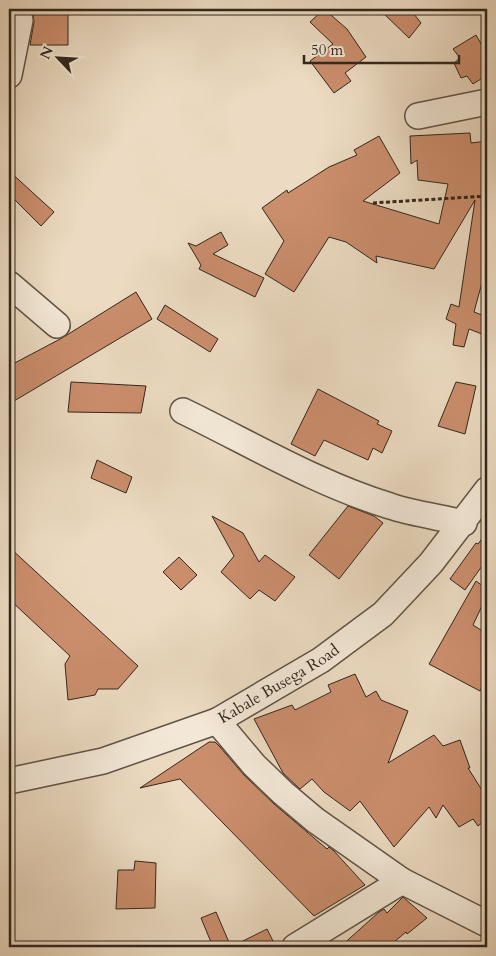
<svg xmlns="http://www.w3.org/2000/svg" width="496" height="956" viewBox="0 0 496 956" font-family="Cardo,serif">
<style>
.building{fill:#cb8e6d;stroke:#32261c}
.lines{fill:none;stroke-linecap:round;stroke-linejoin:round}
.minor-casing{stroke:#605346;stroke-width:28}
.path{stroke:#32261c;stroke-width:3;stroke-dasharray:4 2.5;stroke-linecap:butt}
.minor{stroke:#f3e8d7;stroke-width:25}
.labels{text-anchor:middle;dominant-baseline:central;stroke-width:5;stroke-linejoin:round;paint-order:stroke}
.street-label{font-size:16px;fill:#32261c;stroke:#f3e8d7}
</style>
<rect width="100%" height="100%" fill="#ecdbc2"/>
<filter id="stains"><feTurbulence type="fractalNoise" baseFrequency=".004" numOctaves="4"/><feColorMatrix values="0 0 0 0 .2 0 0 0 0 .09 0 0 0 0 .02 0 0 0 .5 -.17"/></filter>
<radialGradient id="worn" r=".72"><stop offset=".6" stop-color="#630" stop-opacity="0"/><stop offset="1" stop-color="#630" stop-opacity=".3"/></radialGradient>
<g class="building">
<path d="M29,9h39v36h-38l4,-23 -1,-7z"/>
<path d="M324,9l23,20 19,28 -21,16 6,8 -17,12 -24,-32 23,-17 -23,-22z"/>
<path d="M379,9h31l11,14 -12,15z"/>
<path d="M476,35l11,19v21l-14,9 -6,-8 -6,2 -7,-15 6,-5 -7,-9z"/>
<path d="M470,133l1,10 16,-2v39l-4,6h4v78l-13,48 13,5v19l-18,-7 -5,18 -11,-2 3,-21 -10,-5 5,-15 8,3 16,-107 -41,69 -58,-13 1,7 -31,-21 -17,-5 -35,55 -29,-18 19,-33 -22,-33 25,-18 1,3 41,-26 28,-12 -3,-5 25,-14 21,37 -37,28 76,23 9,-40 -30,-4 -1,-20 -6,4 -1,-28z"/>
<path d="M9,171l45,41 -13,14 -32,-32z"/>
<path d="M221,232l7,13 -15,9 51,24 -9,19 -56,-28 2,-4 -13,-22 8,3z"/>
<path d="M136,292l16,27 -143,85v-38l53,-28z"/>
<path d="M165,305l53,34 -8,13 -53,-33z"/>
<path d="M71,382l75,4 -5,27 -73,-1z"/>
<path d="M456,382l20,4 -11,48 -27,-8z"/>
<path d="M318,389l61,32 -2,3 15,7 -10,22 -9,-5 -5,12 -44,-20 -9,16 -24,-12z"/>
<path d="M97,460l35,17 -6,16 -35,-15z"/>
<path d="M348,506l26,10 9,7 -44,56 -30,-24z"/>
<path d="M212,516l31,17 16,29 6,-7 30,22 -20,24 -16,-11 -9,9 -29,-27 13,-16z"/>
<path d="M487,532v27l-22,31 -15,-11 26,-36 2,1z"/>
<path d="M9,547l129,119 -20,23h-20l-3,6 -27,5 -3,-36 5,-8 -61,-57z"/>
<path d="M179,557l18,18 -16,15 -18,-18z"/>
<path d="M476,581l11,8v6l-14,30 14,9 -6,16 6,3v25l-7,13 -51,-27z"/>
<path d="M355,674l11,23 10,-6 5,9 27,11 -20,52 46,-28 9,11 17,-6 10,28h-2l19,30v21l-9,7 -5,-7 -14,8 -16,-22 -7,13 -7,-11 -35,40 -34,-46 -10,10 -26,-19 -12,-13 -12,10 -17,-16 -29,-54 38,-14 3,5 36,-18 -3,-7z"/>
<path d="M209,742h6l5,5 24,28 30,29 53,45 2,-2 5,4 31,34 -51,31 -134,-137 -40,9z"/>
<path d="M135,861l21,2 -1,45 -39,1 2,-39h16z"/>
<path d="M403,897l24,21 -20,16 -1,-2 -18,15h-48l39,-35 5,-3 3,4z"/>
<path d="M216,912l15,35h-18l-12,-29z"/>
<path d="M267,929l9,18h-45z"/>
</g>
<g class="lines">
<defs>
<g id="minor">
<path d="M9,75l11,-55"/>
<path d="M418,116l69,-14"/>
<path d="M9,284l48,41"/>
<path d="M183,411c68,33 135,73 207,95 24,8 50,11 74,17"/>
<path d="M217,721l37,44 29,28 32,27 87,61 85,43"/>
<path id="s1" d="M9,781l94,-20 114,-40 104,-61 62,-46 48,-51 56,-73"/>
<path d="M295,947l107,-66"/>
</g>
</defs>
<use href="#minor" class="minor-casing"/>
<path class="path" d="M373,203l114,-7"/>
<use href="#minor" class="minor"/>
</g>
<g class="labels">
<g class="street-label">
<text stroke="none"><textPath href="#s1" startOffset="289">Kabale Busega Road</textPath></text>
</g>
</g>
<rect width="496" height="956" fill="none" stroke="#ecdbc2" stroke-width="30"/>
<rect x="10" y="10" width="476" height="936" fill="none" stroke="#32261c" stroke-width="2.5"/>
<rect x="15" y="15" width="466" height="926" fill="none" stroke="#32261c"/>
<g transform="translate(58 58) rotate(295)" stroke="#f3e8d7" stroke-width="4" paint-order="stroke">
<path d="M0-4L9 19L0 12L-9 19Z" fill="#32261c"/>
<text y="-8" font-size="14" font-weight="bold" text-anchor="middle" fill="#32261c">N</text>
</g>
<path d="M304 55v8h155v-8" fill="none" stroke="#32261c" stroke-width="2.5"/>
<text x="311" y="55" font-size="15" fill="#32261c" stroke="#f3e8d7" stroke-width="4" paint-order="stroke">50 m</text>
<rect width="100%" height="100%" filter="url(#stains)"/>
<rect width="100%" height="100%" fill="url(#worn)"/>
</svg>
